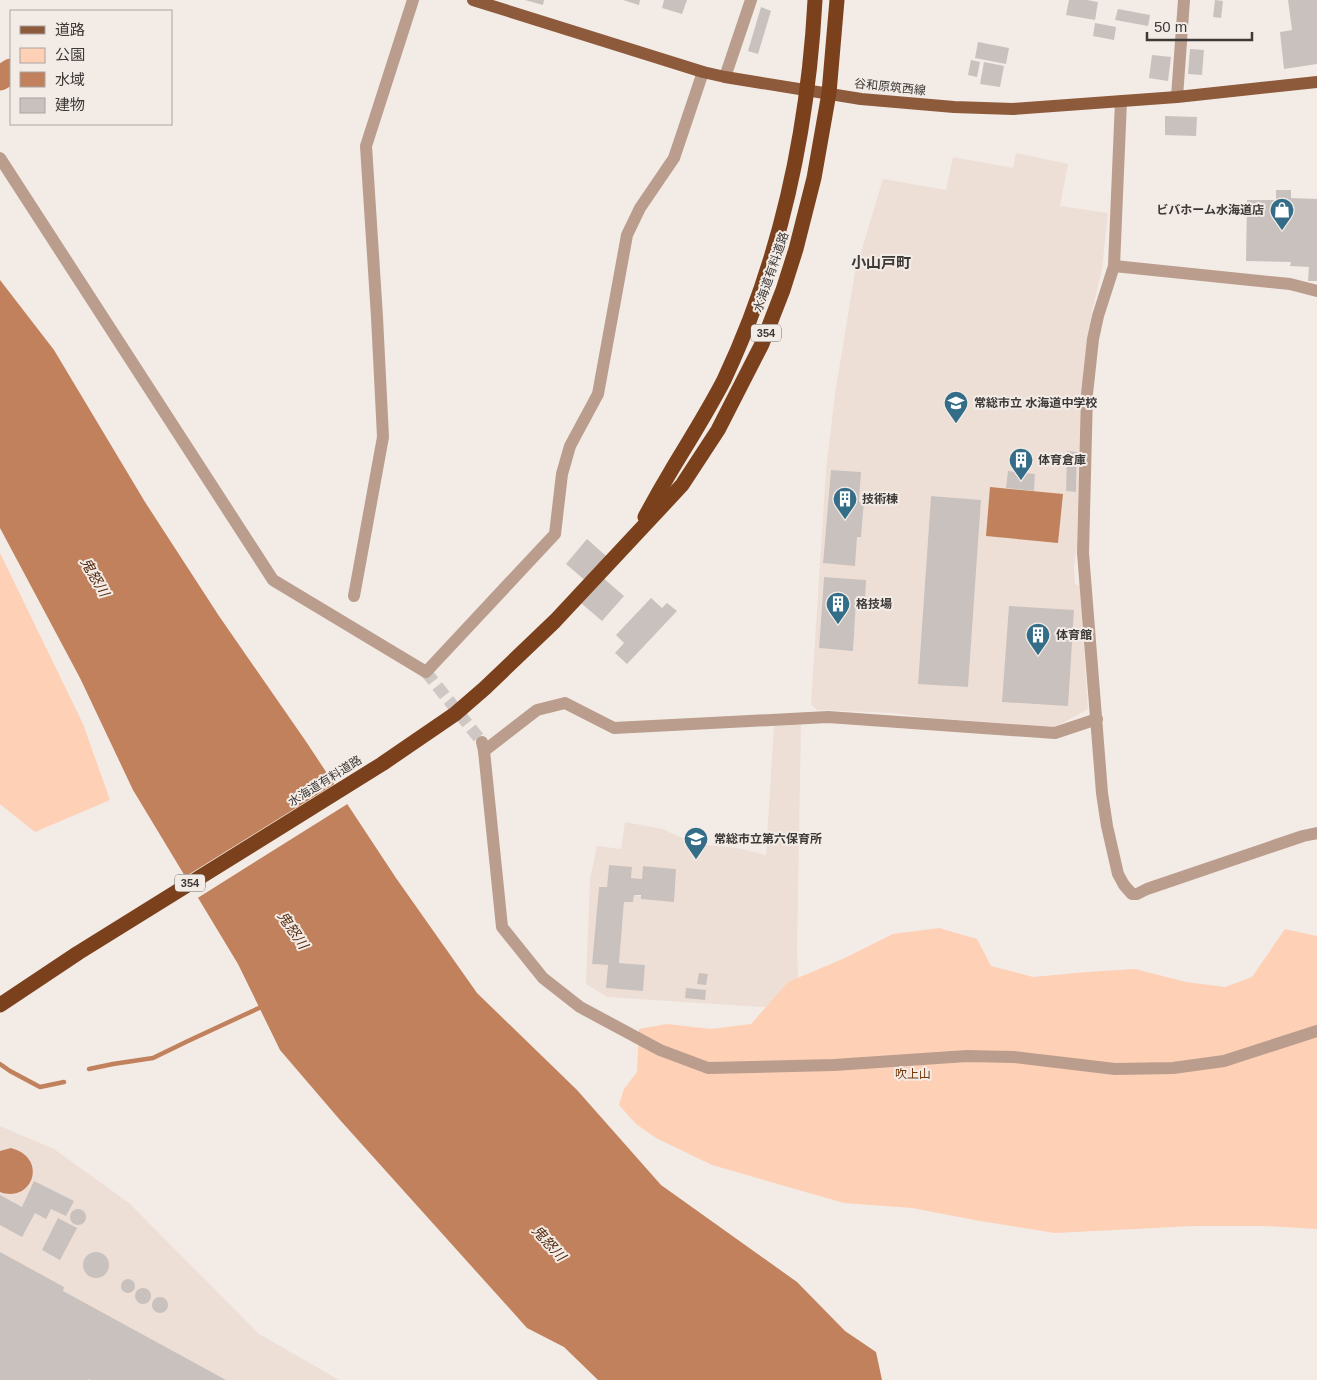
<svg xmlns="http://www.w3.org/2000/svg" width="1317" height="1380" viewBox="0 0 1317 1380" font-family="Helvetica,'Noto Sans JP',sans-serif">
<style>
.built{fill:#eedfd6;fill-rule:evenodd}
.green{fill:#fed0b6}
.water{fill:#c1815c}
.pier{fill:#f3ebe6}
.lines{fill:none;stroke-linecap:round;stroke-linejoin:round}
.stream{stroke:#c1815c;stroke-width:4.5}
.river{stroke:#c1815c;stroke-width:25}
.building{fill:#c9c1bd}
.minor-tunnel{stroke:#cec7c3;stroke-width:12;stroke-dasharray:12 6;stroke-linecap:butt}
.minor{stroke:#ba9d8c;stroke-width:12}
.major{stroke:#8d5a3c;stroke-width:12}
.highway{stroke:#7b411c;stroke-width:15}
.labels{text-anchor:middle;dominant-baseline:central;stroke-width:4;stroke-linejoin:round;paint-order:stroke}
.shield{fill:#f3ebe6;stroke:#736e6c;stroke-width:1}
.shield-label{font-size:11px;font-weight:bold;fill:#3c3937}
.street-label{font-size:12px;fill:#3c3937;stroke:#f3ebe6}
.poi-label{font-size:12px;font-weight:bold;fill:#3c3937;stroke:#f3ebe6;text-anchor:start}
.park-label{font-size:12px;fill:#73370b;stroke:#f3ebe6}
.water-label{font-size:14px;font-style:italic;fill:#572c11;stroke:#f3ebe6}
.quarter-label{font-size:15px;font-weight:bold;fill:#3c3937;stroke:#f3ebe6}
</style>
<rect width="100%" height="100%" fill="#f3ebe6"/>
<g class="built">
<path d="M1016,153l52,11 -8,42 48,7 -6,56 -11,47 -10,80 -4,149 -3,22 1,17 5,2 8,123 -33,18 -134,-10 -27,-4 -77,-3 -6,-6 15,-234 9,-76 20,-122 28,-93 63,11 7,-33 60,11zM1067,451l10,1 -1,40 -10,-1zM831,470l30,2 -2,30 5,1 -3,34h-4l-2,28 -32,-2zM1008,471l27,3 -1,17 -27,-3zM931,496l50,4 -13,187 -50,-4zM824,577l42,3 -1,21h-9l-3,49 -34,-2z"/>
<path d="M801,723l-4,227 2,53 -37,4 -155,-10 -21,-13 4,-105 7,-33 24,3 4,-27 37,7 34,15 42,4 28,7 8,-130zM609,865l23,2 -1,11 11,1 2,-13 32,3 -3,32 -39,-6 -1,7h-9l-5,61 26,2 -2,26 -36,-3 1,-23 -16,-1 7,-77h8z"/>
<path d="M0,1126l54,23 75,54 130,131 80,46h-339z"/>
</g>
<g class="green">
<path d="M0,553l83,171 27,76 -75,32 -35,-28z"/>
<path d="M939,928l38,11 14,27 42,11 54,-5 48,-3 51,13 39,5 27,-10 33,-48 32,7v293l-53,-3h-70l-139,7 -75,-12 -68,-13 -68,-5 -132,-38 -56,-27 -20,-14 -17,-19 5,-16 13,-17 2,-43 28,-5 44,5 40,-5 37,-42 57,-24 48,-24z"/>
</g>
<g class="water">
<path d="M0,280l54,70 91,152 74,114 88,127 89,135 81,115 100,97 84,95 136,97 48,49 31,21 6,28h-284l-34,-33 -37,-19 -187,-208 -60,-70 -42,-86 -105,-174 -53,-112 -80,-150z"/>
<path d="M990,487l73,7 -5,49 -72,-7z"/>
<path d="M11,1148c38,10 21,56 -11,44v-41z"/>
</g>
<path class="pier" d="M336,783l13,20 -153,96 -13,-21z"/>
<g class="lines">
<g class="stream">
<path d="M0,1064l10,7 30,16 24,-5"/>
<path d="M89,1069l24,-5 40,-6 35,-17 71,-33"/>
</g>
<path class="river" d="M0,78l11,-7"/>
</g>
<g class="building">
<path d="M525,0h19l-1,5z"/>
<path d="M623,0h17l-1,5z"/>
<path d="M664,0h23l-5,14 -20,-6z"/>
<path d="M1069,0h18l11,2 -3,18 -29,-5z"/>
<path d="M1215,0l8,1 -2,17 -8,-1z"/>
<path d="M1288,0h29v64l-33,5 -4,-37 12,-2z"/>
<path d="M761,7l10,4 -13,43 -10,-3z"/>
<path d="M1118,9l32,6 -2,11 -33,-6z"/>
<path d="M1095,23l21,4 -2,13 -21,-4z"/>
<path d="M978,42l31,6 -3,16 -31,-6z"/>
<path d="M1190,49l14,1 -2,25 -14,-1z"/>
<path d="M1152,55l19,2 -3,24 -19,-3z"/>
<path d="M971,60l9,2 -3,15 -9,-2z"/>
<path d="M984,62l20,4 -4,21 -20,-3z"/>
<path d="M1165,116l32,1 -1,19 -31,-1z"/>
<path d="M1276,190h15v8l26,1v82h-9l1,-14 -19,-1 1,-4 -45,-1 1,-61h29z"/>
<path d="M1067,451l10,1 -1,40 -10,-1z"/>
<path d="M831,470l30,2 -2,30h5l-3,35h-4l-2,29 -32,-3z"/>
<path d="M1008,471l27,3 -1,17 -28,-3z"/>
<path d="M931,496l50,4 -13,187 -50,-3z"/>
<path d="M587,539l27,24 -12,14 22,19 -22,25 -28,-24 13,-15 -21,-18z"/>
<path d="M824,577l42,3 -1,22 -9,-1 -3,50 -34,-3z"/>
<path d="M651,598l11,10 5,-5 10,8 -50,53 -12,-11 9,-10 -8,-8z"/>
<path d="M1009,606l65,4 -6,96 -66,-4z"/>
<path d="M609,865l23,2 -1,11 11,1 1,-13 33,3 -2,33 -33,-3v-4h-7l-1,7h-9l-5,61 26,2 -2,26 -37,-3 2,-23 -16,-1 7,-77h8z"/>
<path d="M699,973l9,1 -2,11 -9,-1z"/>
<path d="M686,988l20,2 -1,10 -20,-2z"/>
<path d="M34,1181l40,20 -8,15 -15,-7 -5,10 -11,-6 -13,24 -22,-12v-30l22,12z"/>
<circle cx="78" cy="1217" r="8"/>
<path d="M58,1218l19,10 -17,32 -18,-10z"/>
<path d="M0,1252l64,35 -1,4 163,89h-135l-2,-1 -1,1h-88z"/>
<circle cx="96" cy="1265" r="13"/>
<circle cx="128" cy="1286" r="7"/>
<circle cx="143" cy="1296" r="8"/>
<circle cx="160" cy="1305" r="8"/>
</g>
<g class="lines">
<path class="minor-tunnel" d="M426,672l56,70"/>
<g class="minor">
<path d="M725,77l26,-77"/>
<path d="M1177,97l7,-97"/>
<path d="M1121,101l-7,165 -16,50 -5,23 -6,55 -4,159 19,240 5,33 11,48 6,11 8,9h5l10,-5 156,-53 14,-3"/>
<path d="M0,158l273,422 153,92 129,-138 7,-60 8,-28 28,-52 29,-159 13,-27 34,-50 29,-86"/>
<path d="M1114,266l176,18 27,7"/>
<path d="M354,596l29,-159 -6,-120 -11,-171 47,-146"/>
<path d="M482,742l2,9 18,176 41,51 37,29 80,43 48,18 126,-3 133,-9 47,1 101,12 58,-1 51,-7 93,-30"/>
<path d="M484,751l53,-41 28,-7 49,25 214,-11 227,16 42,-14"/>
</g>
<path class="major" d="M473,0l230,72 22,5 136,22 93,8 59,2 164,-12 140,-15"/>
<g class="highway">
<path d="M645,517c8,-15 17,-31 26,-46 18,-30 37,-60 53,-91 56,-119 84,-249 91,-380"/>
<path d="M0,1005l78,-52 304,-189 73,-50 30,-26 70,-67 127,-136 36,-55 44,-86 21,-54 13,-41 18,-71 15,-85 8,-93"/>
</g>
</g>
<defs>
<symbol id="shop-pin" viewBox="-11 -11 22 30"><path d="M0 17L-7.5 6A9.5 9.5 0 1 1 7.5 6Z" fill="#346d87" stroke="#f3ebe6"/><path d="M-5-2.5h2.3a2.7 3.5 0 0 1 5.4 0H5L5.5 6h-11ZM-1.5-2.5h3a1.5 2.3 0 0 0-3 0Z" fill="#fff"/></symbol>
<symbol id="school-pin" viewBox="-11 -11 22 30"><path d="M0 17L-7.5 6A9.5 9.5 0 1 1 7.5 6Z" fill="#346d87" stroke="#f3ebe6"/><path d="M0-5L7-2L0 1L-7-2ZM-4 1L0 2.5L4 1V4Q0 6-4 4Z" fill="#fff"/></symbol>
<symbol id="building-pin" viewBox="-11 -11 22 30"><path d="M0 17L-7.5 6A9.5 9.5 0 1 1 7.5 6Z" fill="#346d87" stroke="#f3ebe6"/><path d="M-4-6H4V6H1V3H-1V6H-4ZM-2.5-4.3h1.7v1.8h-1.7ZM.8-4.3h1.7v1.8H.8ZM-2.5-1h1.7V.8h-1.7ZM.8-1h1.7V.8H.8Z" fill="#fff"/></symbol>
</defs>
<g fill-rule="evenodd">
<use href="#shop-pin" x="1268" y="196" width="28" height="38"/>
<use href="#school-pin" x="942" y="389" width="28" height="38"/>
<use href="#building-pin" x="1007" y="446" width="28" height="38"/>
<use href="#building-pin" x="831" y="485" width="28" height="38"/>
<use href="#building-pin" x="824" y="590" width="28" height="38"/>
<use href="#building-pin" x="1024" y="621" width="28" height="38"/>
<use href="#school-pin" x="682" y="825" width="28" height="38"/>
</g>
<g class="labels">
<g class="shield">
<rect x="751" y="324.5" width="30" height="17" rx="4"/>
<rect x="175" y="874.5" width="30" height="17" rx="4"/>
</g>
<g class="shield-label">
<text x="766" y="333">354</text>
<text x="190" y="883">354</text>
</g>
<g class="street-label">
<text transform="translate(890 87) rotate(6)">谷和原筑西線</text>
<text transform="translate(771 272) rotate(-71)">水海道有料道路</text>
<text transform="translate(325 781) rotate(-32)">水海道有料道路</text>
</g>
<g class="poi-label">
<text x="1264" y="210" text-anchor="end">ビバホーム水海道店</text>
<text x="974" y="403">常総市立 水海道中学校</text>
<text x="1038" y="460">体育倉庫</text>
<text x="862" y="499">技術棟</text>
<text x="856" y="604">格技場</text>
<text x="1056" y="635">体育館</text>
<text x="714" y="839">常総市立第六保育所</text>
</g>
<g class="park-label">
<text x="913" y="1074">吹上山</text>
</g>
<g class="water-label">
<text transform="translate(95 577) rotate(60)">鬼怒川</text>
<text transform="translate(293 930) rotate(56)">鬼怒川</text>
<text transform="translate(549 1243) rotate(48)">鬼怒川</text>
</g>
<g class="quarter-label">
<text x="881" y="262">小山戸町</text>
</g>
</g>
<rect x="10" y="10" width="162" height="115" fill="#f3ebe6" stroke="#aaa4a0"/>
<rect x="20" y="26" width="25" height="8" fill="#8d5a3c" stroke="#aaa4a0"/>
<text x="55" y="35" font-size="15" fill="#3c3937">道路</text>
<rect x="20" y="48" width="25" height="15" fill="#fed0b6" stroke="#aaa4a0"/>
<text x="55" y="60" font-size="15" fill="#3c3937">公園</text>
<rect x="20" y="72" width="25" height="15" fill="#c1815c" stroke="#aaa4a0"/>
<text x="55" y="85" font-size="15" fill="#3c3937">水域</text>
<rect x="20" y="98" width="25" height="15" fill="#c9c1bd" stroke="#aaa4a0"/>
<text x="55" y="110" font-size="15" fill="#3c3937">建物</text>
<path d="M1147 32v8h105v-8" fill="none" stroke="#3c3937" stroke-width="2.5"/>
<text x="1154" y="32" font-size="15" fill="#3c3937" stroke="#f3ebe6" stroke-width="4" paint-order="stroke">50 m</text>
</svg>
